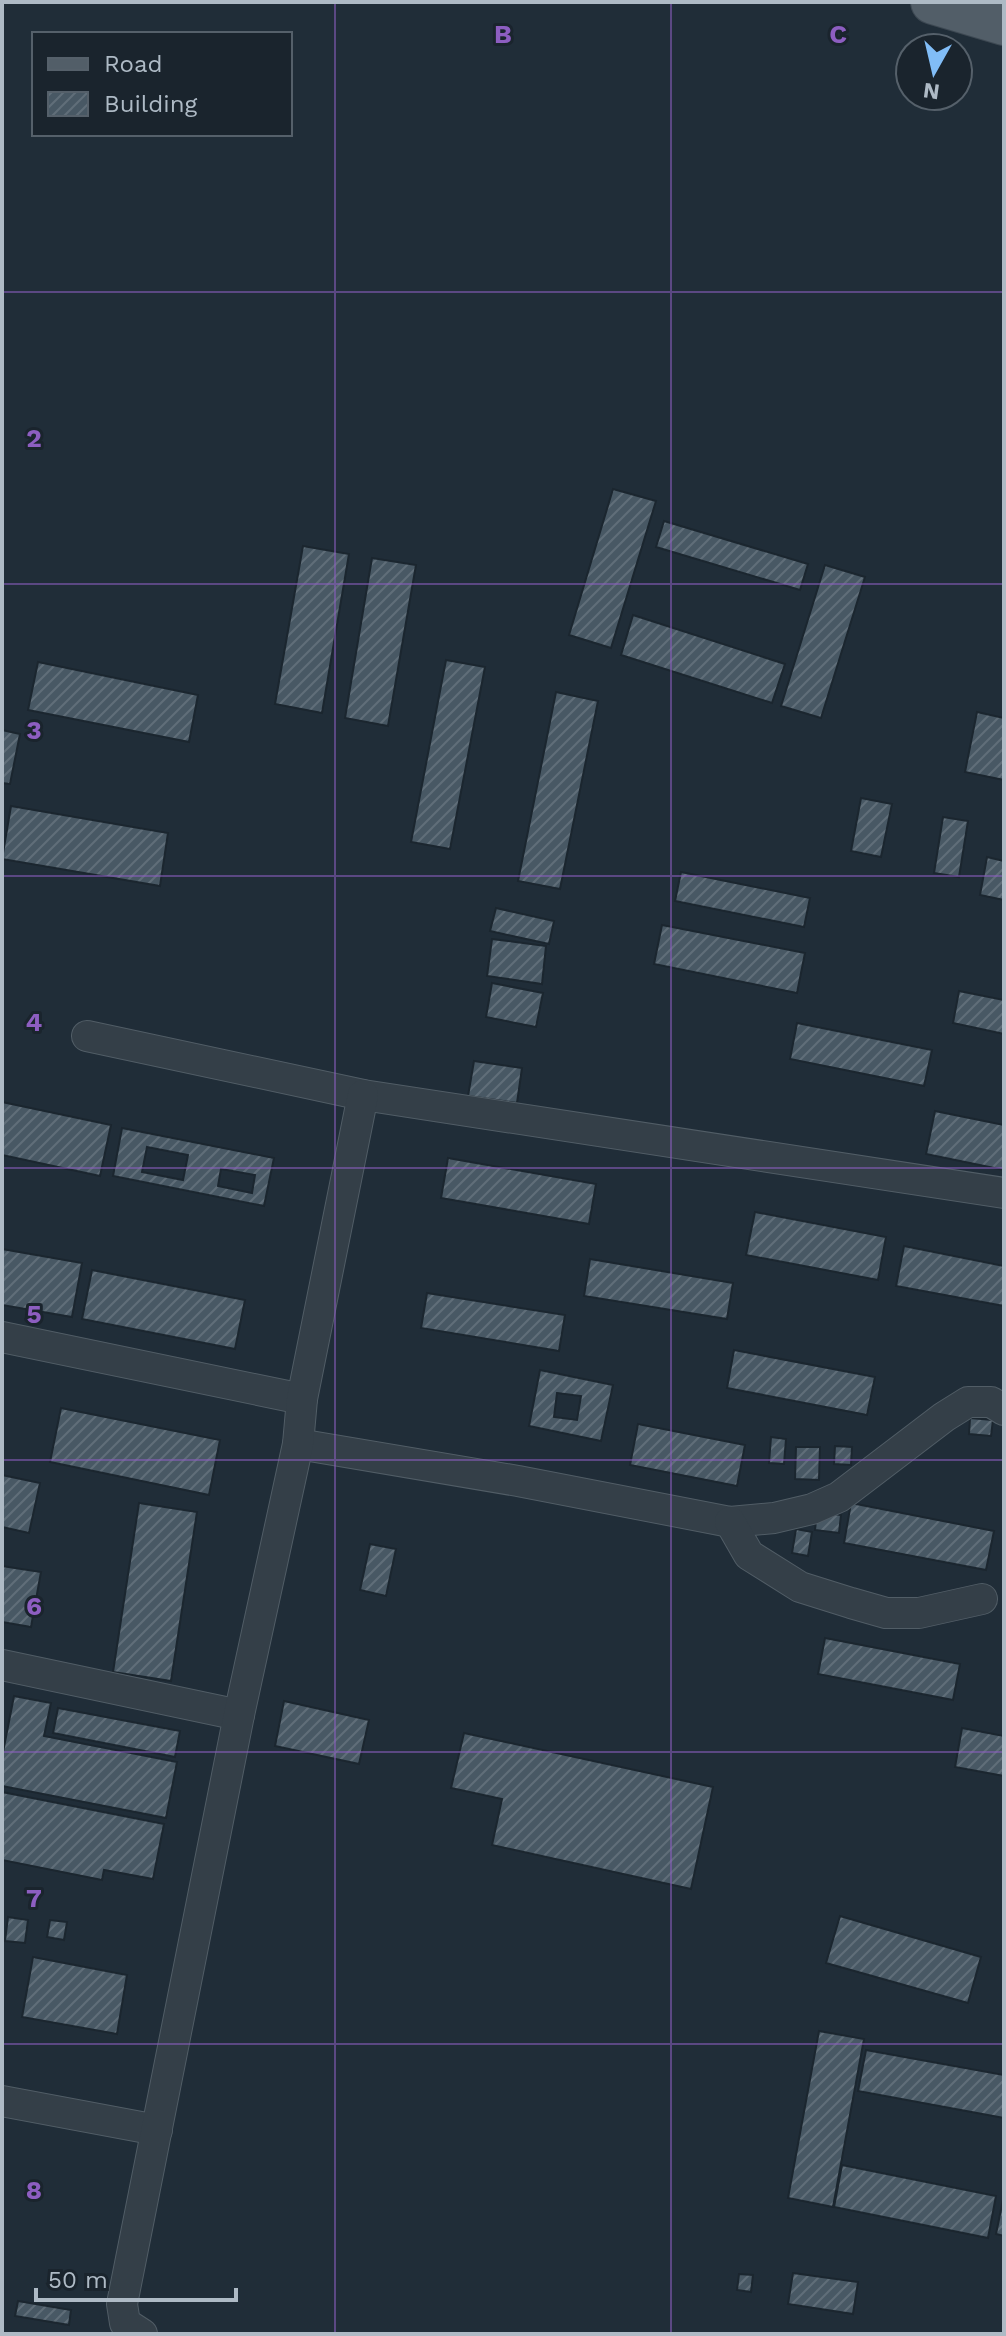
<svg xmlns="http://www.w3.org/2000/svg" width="1006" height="2336" viewBox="0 0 1006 2336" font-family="'Work Sans',sans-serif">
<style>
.building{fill:url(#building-hatch);stroke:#1b262f;stroke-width:2;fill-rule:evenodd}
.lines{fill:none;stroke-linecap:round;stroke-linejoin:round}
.street-casing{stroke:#515d66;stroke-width:32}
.primary-casing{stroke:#3d4852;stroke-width:46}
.street{stroke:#343f48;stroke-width:30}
.primary{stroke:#525e68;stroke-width:44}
.grid{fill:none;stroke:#8d5ec1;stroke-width:2;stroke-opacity:0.55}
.grid-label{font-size:26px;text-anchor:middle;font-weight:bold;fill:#8d5ec1;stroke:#1a242d;stroke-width:6;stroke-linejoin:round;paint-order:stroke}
</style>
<defs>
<pattern id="building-hatch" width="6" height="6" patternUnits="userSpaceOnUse" patternTransform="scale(2)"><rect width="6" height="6" fill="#485864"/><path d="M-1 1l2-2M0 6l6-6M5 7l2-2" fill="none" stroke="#606e79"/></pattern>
</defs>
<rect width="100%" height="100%" fill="#202d38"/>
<g class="building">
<path d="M613,489l43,12 -45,147 -42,-13z"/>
<path d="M664,521l144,43 -8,26 -144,-43z"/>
<path d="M303,546l46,8 -27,159 -47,-9z"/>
<path d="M372,558l44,7 -28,161 -43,-8z"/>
<path d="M825,565l40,12 -44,141 -40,-12z"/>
<path d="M633,615l152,49 -13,39 -151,-48z"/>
<path d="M446,660l39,7 -35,182 -39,-7z"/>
<path d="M38,662l160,33 -9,47 -161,-32z"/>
<path d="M556,692l42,9 -38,188 -42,-8z"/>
<path d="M977,712l27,6v62l-39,-8z"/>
<path d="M2,730l18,4 -10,50 -8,-1z"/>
<path d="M861,798l31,6 -11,53 -30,-6z"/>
<path d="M11,806l157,27 -8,53 -158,-27z"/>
<path d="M943,817l25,4 -9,56 -25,-4z"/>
<path d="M987,857l17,4v39l-24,-5z"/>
<path d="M681,872l129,26 -6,29 -129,-26z"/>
<path d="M496,908l58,13 -5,23 -59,-13z"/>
<path d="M662,925l143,28 -8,40 -143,-29z"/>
<path d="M492,939l54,7 -4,38 -55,-8z"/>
<path d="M492,983l51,10 -7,34 -50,-10z"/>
<path d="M959,991l45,9v34l-51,-11z"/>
<path d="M797,1023l135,27 -8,36 -134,-27z"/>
<path d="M474,1061l48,7 -5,35 -49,-7z"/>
<path d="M2,1102l109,23 -11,51 -98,-21z"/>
<path d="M935,1111l69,14v45l-78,-16z"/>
<path d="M122,1128l152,30 -10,48 -151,-30zM147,1147l41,8 -5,25 -41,-8zM221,1169l34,6 -3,18 -34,-7z"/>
<path d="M448,1158l148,26 -7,40 -148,-26z"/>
<path d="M755,1212l131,25 -8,43 -132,-25z"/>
<path d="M904,1246l100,20v40l-108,-20z"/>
<path d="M2,1249l80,14 -10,54 -70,-12z"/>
<path d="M590,1259l143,24 -6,36 -143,-23z"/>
<path d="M92,1270l153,30 -10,49 -153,-30z"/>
<path d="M427,1293l138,22 -6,36 -138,-23z"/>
<path d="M734,1350l141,27 -8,38 -140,-27z"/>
<path d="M540,1370l73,15 -12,56 -72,-15zM557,1393l24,3 -4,24 -23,-3z"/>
<path d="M61,1408l159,32 -11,55 -159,-33z"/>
<path d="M970,1418l23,2 -2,16 -22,-2z"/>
<path d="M638,1424l107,21 -8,41 -107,-21z"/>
<path d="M771,1437l15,2 -2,25 -15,-1z"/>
<path d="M835,1446l17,1 -1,18 -17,-1z"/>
<path d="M796,1447h24l-1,33 -24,-1z"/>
<path d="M2,1475l38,8 -11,50 -27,-6z"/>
<path d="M139,1503l58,9 -26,169 -58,-9z"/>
<path d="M851,1503l143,28 -8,39 -142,-27z"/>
<path d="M817,1512l24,3 -2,18 -24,-3z"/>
<path d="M796,1529l16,3 -4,24 -16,-3z"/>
<path d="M370,1544l26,5 -10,47 -26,-6z"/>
<path d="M2,1566l39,6 -10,55 -29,-5z"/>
<path d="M825,1638l135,26 -7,36 -135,-26z"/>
<path d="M14,1696l37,7 -7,33 133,26 -11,56 -164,-32v-29z"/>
<path d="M284,1701l85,19 -10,44 -84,-18z"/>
<path d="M58,1708l122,23 -5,26 -122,-24z"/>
<path d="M962,1728l42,8v40l-49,-9z"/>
<path d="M464,1733l249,54 -22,102 -199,-44 10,-46 -51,-11z"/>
<path d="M2,1792l162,32 -11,55 -49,-9 -2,10 -100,-20z"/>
<path d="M840,1916l141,41 -13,46 -142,-40z"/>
<path d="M8,1917l20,3 -3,23 -20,-2z"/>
<path d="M50,1920l17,2 -3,18 -17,-3z"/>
<path d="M33,1957l94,18 -10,59 -95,-17z"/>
<path d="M819,2031l45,8 -31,168 -45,-9z"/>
<path d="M866,2050l138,25v43l-146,-27z"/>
<path d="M842,2165l154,31 -8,42 -154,-31z"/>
<path d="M1004,2195v41l-8,-2z"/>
<path d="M793,2273l65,9 -5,32 -65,-10z"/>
<path d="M739,2274l14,1 -2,17 -14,-2z"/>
<path d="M18,2301l53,9 -2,15 -54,-9z"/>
</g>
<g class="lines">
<defs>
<g id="street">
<path d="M87,1036l276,59 641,98"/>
<path d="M2,1337l300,62"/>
<path d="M298,1444l220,37 212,41 44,-4 38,-9 27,-12 105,-80 24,-15h23l13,8"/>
<path d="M730,1522l19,33 51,32 51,16 35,10h33l63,-14"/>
<path d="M2,1665l237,50"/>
<path d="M2,2101l155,29"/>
<path d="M142,2334l-17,-11 -3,-19 117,-589 59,-271 4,-45 61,-304"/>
</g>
<path id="primary" d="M933,2l71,21"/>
</defs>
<use href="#street" class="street-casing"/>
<use href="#primary" class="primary-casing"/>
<use href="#street" class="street"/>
<use href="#primary" class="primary"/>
</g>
<path class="grid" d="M335,2v2332M671,2v2332M2,292h1002M2,584h1002M2,876h1002M2,1168h1002M2,1460h1002M2,1752h1002M2,2044h1002"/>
<g class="grid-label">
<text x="503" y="43">B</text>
<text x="838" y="43">C</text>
<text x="34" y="447">2</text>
<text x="34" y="739">3</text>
<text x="34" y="1031">4</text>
<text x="34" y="1323">5</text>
<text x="34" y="1615">6</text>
<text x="34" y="1907">7</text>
<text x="34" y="2199">8</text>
</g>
<rect width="1006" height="2336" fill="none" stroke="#aebac5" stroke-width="8"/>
<rect x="32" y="32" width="260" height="104" fill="#1a242d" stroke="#55606a" stroke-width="2"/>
<rect x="48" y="58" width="40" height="12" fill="#525e68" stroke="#55606a" stroke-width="2"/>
<text x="104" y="72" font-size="24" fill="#aebac5">Road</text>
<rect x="48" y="92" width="40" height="24" fill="url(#building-hatch)" stroke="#55606a" stroke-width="2"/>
<text x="104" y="112" font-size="24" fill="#aebac5">Building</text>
<g transform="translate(934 72) rotate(188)"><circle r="38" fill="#1a242d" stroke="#55606a" stroke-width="2"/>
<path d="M0-6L14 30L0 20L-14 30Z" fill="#81bdf7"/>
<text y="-12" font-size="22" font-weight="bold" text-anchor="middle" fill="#aebac5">N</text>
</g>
<path d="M36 2288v12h200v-12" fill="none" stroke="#aebac5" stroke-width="4"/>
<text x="48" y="2288" font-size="24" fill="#aebac5" stroke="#1a242d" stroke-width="6" paint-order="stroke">50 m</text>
</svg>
